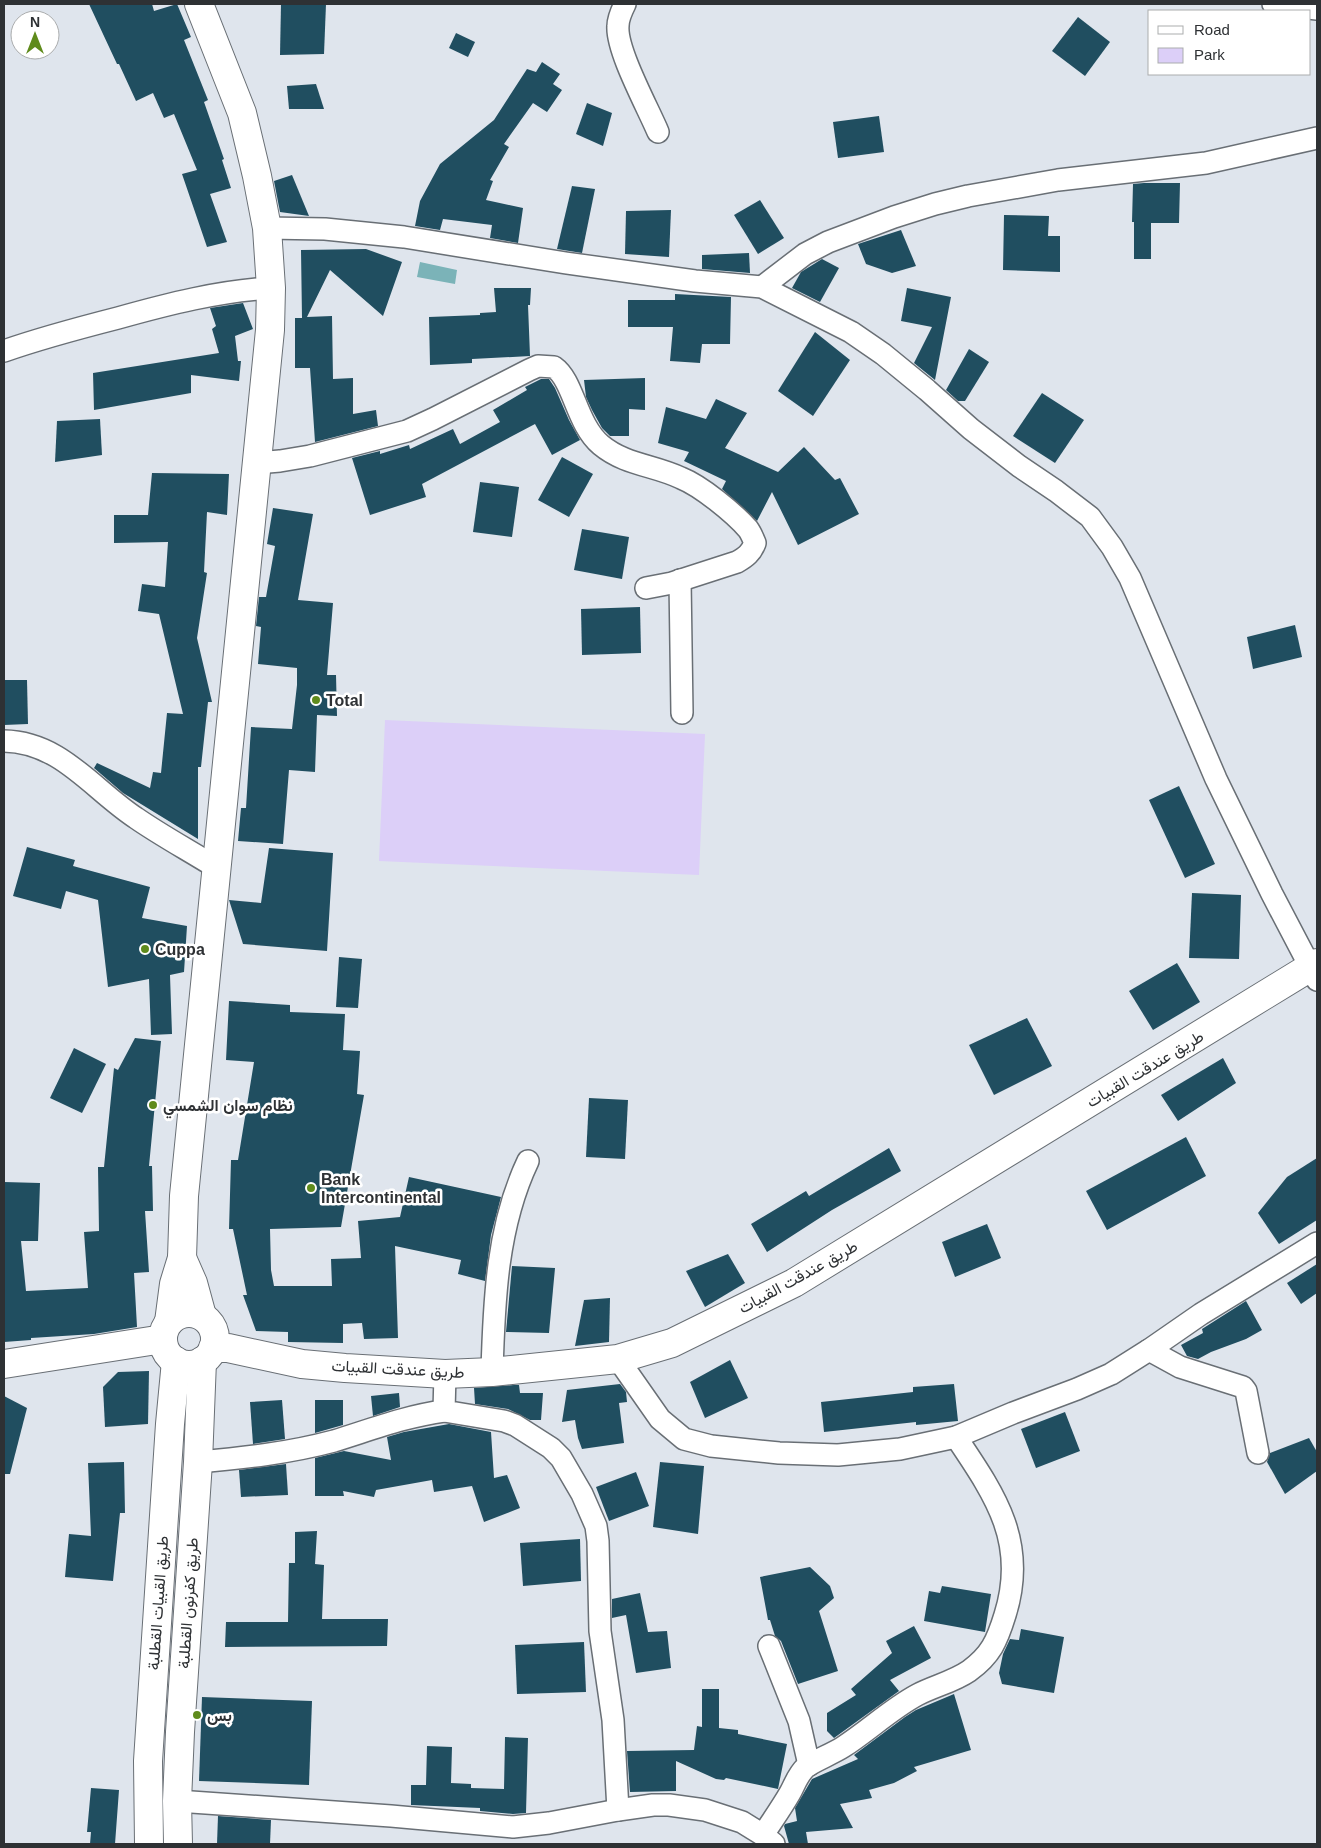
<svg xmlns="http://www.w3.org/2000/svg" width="1321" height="1848" viewBox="0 0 1321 1848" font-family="Arial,Vazirmatn,sans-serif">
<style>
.green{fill:#dccff8}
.water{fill:#7bb3b8}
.building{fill:#204e60}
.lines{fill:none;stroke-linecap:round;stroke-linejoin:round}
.street-casing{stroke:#696f75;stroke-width:24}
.secondary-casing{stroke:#696f75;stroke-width:30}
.street{stroke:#fff;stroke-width:21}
.secondary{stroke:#fff;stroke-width:28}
.poi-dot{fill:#5f8b1c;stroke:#fff;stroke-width:2}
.labels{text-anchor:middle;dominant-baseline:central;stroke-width:5;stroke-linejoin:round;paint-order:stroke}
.poi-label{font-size:16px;font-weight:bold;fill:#2e3134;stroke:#fff;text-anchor:start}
.street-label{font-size:16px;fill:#2e3134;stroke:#fff}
</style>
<rect width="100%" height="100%" fill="#dfe5ed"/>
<path class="green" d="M385,720l320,14 -6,141 -320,-14z"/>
<path class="water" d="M420,262l37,8 -2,14 -38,-7z"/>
<g class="building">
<path d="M89,4h63l2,7 23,-7 14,33 -7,3 24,60 -4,2 20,57 -2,1 9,28 -21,6 17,48 -20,5 -25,-73 15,-4 -23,-56 -10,4 -11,-25 -17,8 -17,-37h-2z"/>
<path d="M281,4h45l-2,50 -44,1z"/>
<path d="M1078,17l32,25 -25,34 -33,-25z"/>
<path d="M456,33l19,9 -7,15 -19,-9z"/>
<path d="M542,62l18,12 -7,10 9,6 -15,22 -14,-9 -29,41 5,3 -19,33 3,1 -7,19 37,8 -5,35 -28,-5 2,-13 -49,-6 -3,11 -25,-4 5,-25 20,-37 54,-44 33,-51 9,3z"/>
<path d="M316,84l8,25h-35l-2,-23z"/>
<path d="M587,103l25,10 -9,33 -27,-12z"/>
<path d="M879,116l5,36 -46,6 -5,-36z"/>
<path d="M292,175l17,41 -29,-4 -6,-31z"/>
<path d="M1144,183h36l-1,40h-28v36h-17v-37h-2l1,-38z"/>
<path d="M572,186l23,3 -13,64 -25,-4z"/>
<path d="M760,200l24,38 -26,16 -24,-39z"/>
<path d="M671,210l-2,47 -44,-3 1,-43z"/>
<path d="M1004,215l45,1 -1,20h12v36l-57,-2z"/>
<path d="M901,230l15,36 -24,7 -26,-9 -8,-20z"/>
<path d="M366,249l36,13 -19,54 -53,-46 -23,47 25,-1 1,63 20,-1v36l23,-4 2,16 -63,16 -5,-74h-15v-50h7l-1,-68z"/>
<path d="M749,253l1,20 -48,-4v-14z"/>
<path d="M822,259l17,9 -19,34 -28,-14 9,-16z"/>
<path d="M494,288h37l-1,17h-2l2,51 -58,3v4l-42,2 -1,-48 51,-2v-2l16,-1z"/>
<path d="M907,288l44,9 -16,83 -21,-17 18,-36 -31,-6z"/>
<path d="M675,294l56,3 -1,47h-28l-2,19 -30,-2 3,-34h-45v-27h47z"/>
<path d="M243,303l10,26 -18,7 3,25h3l-2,20 -48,-6v18l-97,17 -1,-37 126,-20 -7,-24 4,-3 -6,-18z"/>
<path d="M815,332l35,28 -37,56 -35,-25z"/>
<path d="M969,349l20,13 -24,39h-7l-12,-11z"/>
<path d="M645,378v32l-16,-1v27h-19l-8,-8 -10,-18 -6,-13 -2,-17z"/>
<path d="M541,379h8l6,9 14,32 11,20 -28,15 -17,-31 -113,60 4,13 -56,18 -18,-57 28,-7v3l29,-9 1,4 43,-20 7,15 40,-22 -7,-12 34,-20 -2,-3z"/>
<path d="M1042,393l42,27 -29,43 -42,-27z"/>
<path d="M716,399l31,14 -22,35 53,24 26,-25 31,33 5,-2 19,36 -61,31 -26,-53 -15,29 -35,-32 4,-8 -42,-20 5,-9 -31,-9 8,-36 40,12z"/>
<path d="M100,419l2,36 -47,7 2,-41z"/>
<path d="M562,457l31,17 -24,43 -31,-17z"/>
<path d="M152,473l77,1 -2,41 -20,-3 -3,60 3,1 -10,65 15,64h-4l-7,65h-3v72l-75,-46 -29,-25 3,-5 53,25 3,-16 8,1 6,-60 16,1 -24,-100 -21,-3 4,-27 23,3 3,-45 -54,1v-28h34z"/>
<path d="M480,482l39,5 -7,50 -39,-5z"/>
<path d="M273,508l40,6 -15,86 35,3 -6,72h9l1,41 -20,-1 -2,57 -26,-2 -6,74 -45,-3 3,-33h5l5,-81 41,2 5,-44v-17l-39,-4 3,-37 -5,-1 3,-29h7l9,-51 -8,-2z"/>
<path d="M582,529l47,8 -7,42 -48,-9z"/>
<path d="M640,607l1,46 -59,2 -1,-46z"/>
<path d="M1295,625l7,32 -49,12 -6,-32z"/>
<path d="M4,680h23l1,44 -24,1z"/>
<path d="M1179,786l36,78 -30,14 -36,-78z"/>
<path d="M27,847l48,13 -2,6 77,21 -8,31 45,8 -3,46 -14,3 2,59 -21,1 -2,-56 -41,8 -10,-87 -32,-9 -5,18 -48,-13z"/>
<path d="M269,848l64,5 -6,98 -84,-7 -14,-44 32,3z"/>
<path d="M1192,893l49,2 -2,64 -50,-1z"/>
<path d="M339,957l23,2 -4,49 -22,-1z"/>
<path d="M1177,963l23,39 -47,28 -24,-39z"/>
<path d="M229,1001l61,4v7l55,2 -2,36 17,1 -3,43 7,1 -23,132 -71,2 1,41 3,16h58l-1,-27 30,-1 -3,-37 42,-4 9,-40 92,20 -10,38 -6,46 -27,-7 3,-14 -66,-14 3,92 -34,1 -2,-16 -19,1v19l-55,-1v-10l-32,-1 -13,-36h4l-14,-66h-4l2,-69h7l16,-98 -28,-2z"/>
<path d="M1027,1018l25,48 -58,29 -25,-50z"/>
<path d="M135,1038l26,3 -12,125h3l1,45h-8l4,61 -15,1 3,54 -43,7 -63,4v2l-27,2v-160l36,1 -2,58h-17l5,50 62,-3 -4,-56 15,-1 -1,-64h6l10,-99 4,2z"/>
<path d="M74,1048l32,16 -24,49 -32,-15z"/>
<path d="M1223,1058l13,25 -58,38 -17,-26z"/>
<path d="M589,1098l39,2 -3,59 -39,-2z"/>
<path d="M1186,1137l20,39 -99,54 -21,-39z"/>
<path d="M889,1148l12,23 -69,39 -65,42 -16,-28 55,-33 3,5z"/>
<path d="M1317,1158v62l-38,24 -21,-31 29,-36z"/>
<path d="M987,1224l14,34 -46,19 -13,-35z"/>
<path d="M728,1254l17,29 -40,24 -19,-36z"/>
<path d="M1317,1264v29l-16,11 -14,-21z"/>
<path d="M512,1266l43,2 -6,65 -43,-1z"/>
<path d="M610,1298l-1,44 -34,4 9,-46z"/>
<path d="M1246,1301l16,29 -16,9 -35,13 -13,7 -11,-3 -6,-11 22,-12 -1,-4z"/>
<path d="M730,1360l18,38 -43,20 -15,-36z"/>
<path d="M149,1371l-1,53 -43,3 -2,-40 15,-15z"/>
<path d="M620,1384l6,8 1,10 -8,1 5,40 -42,6 -4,-11 -3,-18 -13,2 5,-32z"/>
<path d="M954,1384l4,37 -42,4v-3l-92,10 -3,-30 92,-10v-5z"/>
<path d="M514,1385h5l1,8h23l-2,27h-11l-22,-11 -33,-5 -1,-16z"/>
<path d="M399,1393l1,14 -27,9 -2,-20z"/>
<path d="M4,1396l23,12 -17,66h-6z"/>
<path d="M282,1400l3,39 -32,5 -3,-42z"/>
<path d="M315,1400h28v25l-28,8z"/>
<path d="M1065,1412l15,39 -44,17 -15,-39z"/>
<path d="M449,1424l42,8 3,46 13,-3 13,33 -36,14 -12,-36 -38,6 -2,-12 -56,10 -2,7 -31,-6 1,5h-29v-38l29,-7 47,9 -4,-23 17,-5z"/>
<path d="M1309,1438l8,14v19l-32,23 -18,-32 3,-9z"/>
<path d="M124,1462l1,51h-5l-7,68 -48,-4 4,-43 22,2 -3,-73z"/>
<path d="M660,1462l44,4 -6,68 -45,-7z"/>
<path d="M286,1464l2,31 -47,2 -2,-27z"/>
<path d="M636,1472l13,34 -40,15 -13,-34z"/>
<path d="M317,1531l-2,33 9,1 -2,54h66l-1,27 -162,1 1,-25h62l1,-59h6v-31z"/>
<path d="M580,1539l1,42 -58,5 -3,-43z"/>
<path d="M810,1567l20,19 4,12 -15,13 19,60 -40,13 -17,-43 -6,-5 -5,-16h-2l-8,-43z"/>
<path d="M942,1586l49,8 -6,38 -61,-11 5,-30 11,2z"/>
<path d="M640,1593l8,39 19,-1 4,37 -35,5 -10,-58 -14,3v-19z"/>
<path d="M914,1626l17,32 -41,22 9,11 -65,47 -7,-7v-18l29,-18 -5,-6 41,-36 -6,-12z"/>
<path d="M1021,1629l43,8 -10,56 -52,-9 -3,-11 4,-19 7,-15 9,1z"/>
<path d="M584,1642l2,50 -69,2 -2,-49z"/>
<path d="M702,1689h17v39l19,2v4l49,10 -9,45 -52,-11 -2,2 -8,-1 -40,-18v30l-46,1 -3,-41 67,-1 3,-24 5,1z"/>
<path d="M954,1694l17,56 -57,17 3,4 -23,12 -25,7 3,8 -32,6 13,24 -47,4 2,12h-19l-5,-18 1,-2 12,-3 -2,-13 17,-29 46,-20 -4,-4 51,-38 11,-7z"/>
<path d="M202,1697l110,4 -3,84 -110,-4z"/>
<path d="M505,1737l23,1 -2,75 -13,1 -33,-3v-3l-69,-3v-20h15l1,-39 25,1 -1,36 20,1v4l33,1z"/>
<path d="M91,1788l28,2 -4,54h-25l1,-12h-4z"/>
<path d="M218,1816l53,4 -1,24h-53z"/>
</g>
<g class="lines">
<defs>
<g id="street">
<path d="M625,4c-3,6 -7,15 -7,22 -2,24 30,82 40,106"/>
<path d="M1273,4l44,5"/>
<path d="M267,228l58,1 79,8 162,26 129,18 67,6 89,45 32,22 44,36 44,39 48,37 37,25 34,26 22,30 18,31 86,201 56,115 45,86"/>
<path d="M762,287l43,-33 23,-12 66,-25 41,-13 33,-8 90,-16 148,-17 111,-25"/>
<path d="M4,351c37,-13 75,-23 114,-33 50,-14 101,-27 153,-30"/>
<path d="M256,463l24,-2 30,-5 97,-25 26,-12 96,-49 9,-4 16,1c20,14 22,57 47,78 24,20 53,20 80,33 20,8 53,35 67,51 3,4 5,9 7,14 -4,10 -9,14 -18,19l-65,21 -26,5"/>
<path d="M680,580l2,133"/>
<path d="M4,741c57,1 88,48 132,77 26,18 54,33 81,50"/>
<path d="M1149,1350l31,17 63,20 3,4 1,5 11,57"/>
<path d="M618,1359l42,60 24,20 27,7 68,7 59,2 62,-6 56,-12 57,-24 64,-24 34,-15 38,-24 52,-36 116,-71"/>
<path d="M492,1372c2,-72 5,-146 36,-211"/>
<path d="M445,1374l-1,37 60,10 11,4 36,23 10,10 21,36 14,32 2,15 2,90 13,89 5,90"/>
<path d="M198,1462c46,-4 91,-9 136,-21 36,-11 72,-25 110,-30"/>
<path d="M769,1646l30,75 10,44"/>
<path d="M177,1801l214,15 122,11 36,-4 69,-13 35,-5h16l36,5 37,12 21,13 11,9"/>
<path d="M763,1835c9,-14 19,-28 27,-42 5,-9 8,-19 16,-26 8,-6 26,-13 37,-20 25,-16 48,-38 74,-52 17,-9 36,-13 52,-24 22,-16 28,-30 36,-56 23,-73 -10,-120 -49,-178"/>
</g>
<g id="secondary">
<path d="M182,1258l11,25 9,33"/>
<circle cx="189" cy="1339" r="26"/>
<path d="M169,1322l5,-38 8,-26 2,-62 86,-866 1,-42 -4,-60 -10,-52 -15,-63 -43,-109"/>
<path d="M213,1348h15l74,16 43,4 100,6 47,-2 126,-13 54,-16 122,-60 523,-320"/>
<path d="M4,1364l159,-25"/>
<path d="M149,1844l-1,-83 22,-337 6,-63"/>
<path d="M178,1844l-1,-43 3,-69 18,-270 4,-101"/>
</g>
</defs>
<use href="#street" class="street-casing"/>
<use href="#secondary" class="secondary-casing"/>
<use href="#street" class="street"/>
<use href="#secondary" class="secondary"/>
</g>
<g class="poi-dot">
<circle cx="316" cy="700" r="5"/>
<circle cx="145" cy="949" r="5"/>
<circle cx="153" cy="1105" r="5"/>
<circle cx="311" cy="1188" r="5"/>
<circle cx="197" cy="1715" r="5"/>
</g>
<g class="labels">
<g class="poi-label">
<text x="326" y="700">Total</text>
<text x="155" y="949">Cuppa</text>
<text x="163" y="1105">نظام سوان الشمسي</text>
<text x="321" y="1179">Bank<tspan x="321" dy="18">Intercontinental</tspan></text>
<text x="207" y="1715">بس</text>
</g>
<g class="street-label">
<text transform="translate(1145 1069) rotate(-31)">طريق عندقت القبيات</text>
<text transform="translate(798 1277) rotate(-29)">طريق عندقت القبيات</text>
<text transform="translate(398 1369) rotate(3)">طريق عندقت القبيات</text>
<text transform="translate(158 1603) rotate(-86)">طريق القبيات القطلبة</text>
<text transform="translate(188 1603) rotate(-86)">طريق كفرنون القطلبة</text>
</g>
</g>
<rect width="1321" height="1848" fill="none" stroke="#2e3134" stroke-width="10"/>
<rect x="1148" y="10" width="162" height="65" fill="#ffffff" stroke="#abadae"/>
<rect x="1158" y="26" width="25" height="8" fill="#ffffff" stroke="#abadae"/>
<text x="1194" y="35" font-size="15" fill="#2e3134">Road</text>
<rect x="1158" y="48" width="25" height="15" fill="#dccff8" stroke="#abadae"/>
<text x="1194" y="60" font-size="15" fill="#2e3134">Park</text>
<g transform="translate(35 35)"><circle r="24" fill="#ffffff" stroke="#abadae"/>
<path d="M0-4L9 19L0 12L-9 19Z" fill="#5f8b1c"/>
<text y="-8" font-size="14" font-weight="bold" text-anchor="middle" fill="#2e3134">N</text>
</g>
</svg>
